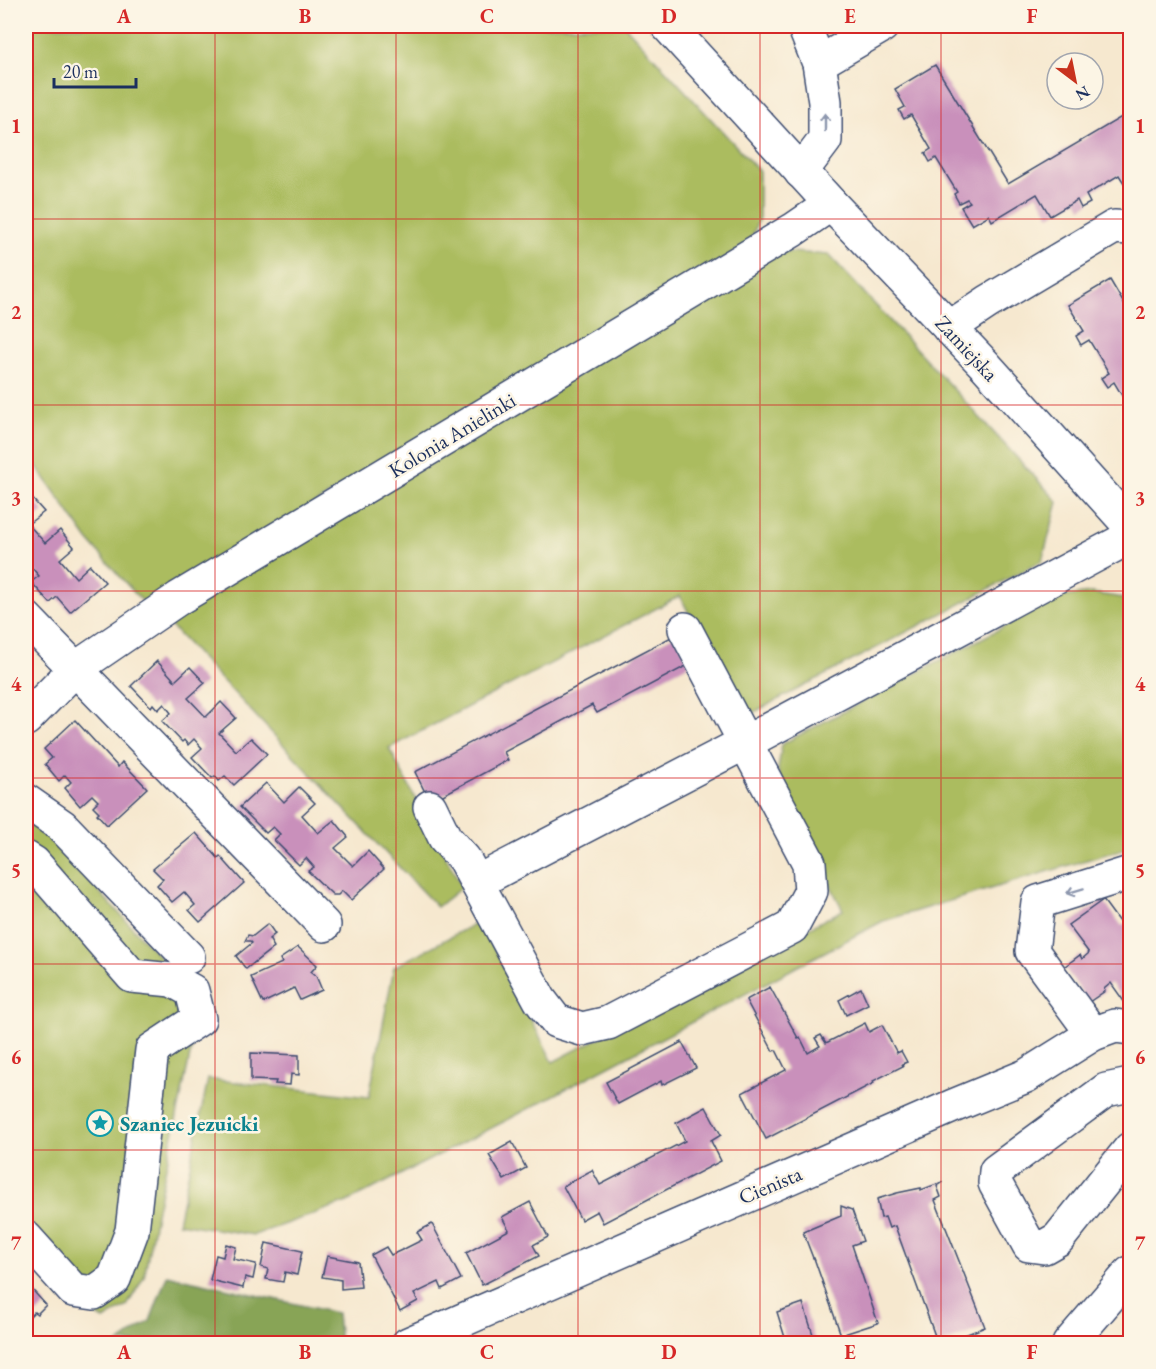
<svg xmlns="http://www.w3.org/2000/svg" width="1156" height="1369" viewBox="0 0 1156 1369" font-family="'EB Garamond',serif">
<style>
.green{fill:#abbc5f;stroke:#63765e;stroke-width:1.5}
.forest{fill:#88a456;stroke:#526a5a;stroke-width:1.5}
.building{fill:#c990bb}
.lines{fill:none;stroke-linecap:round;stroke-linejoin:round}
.minor-casing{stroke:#3c4b6f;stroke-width:36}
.minor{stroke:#fff;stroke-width:33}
.oneway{stroke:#8d97ae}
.grid{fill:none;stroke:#d62828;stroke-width:1.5;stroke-opacity:0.55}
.labels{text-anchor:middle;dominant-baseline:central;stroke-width:5;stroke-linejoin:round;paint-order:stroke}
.street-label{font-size:21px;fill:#1b2f5e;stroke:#fcf5e5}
.culture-label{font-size:21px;font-weight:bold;fill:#0d838f;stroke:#fcf5e5;text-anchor:start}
.neatline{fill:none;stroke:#d62828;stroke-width:2}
.grid-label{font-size:20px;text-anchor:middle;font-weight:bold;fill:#d62828}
</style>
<rect width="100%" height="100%" fill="#fcf5e5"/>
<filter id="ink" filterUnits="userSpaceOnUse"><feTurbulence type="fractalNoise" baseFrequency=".0167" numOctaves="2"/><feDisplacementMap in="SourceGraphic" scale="12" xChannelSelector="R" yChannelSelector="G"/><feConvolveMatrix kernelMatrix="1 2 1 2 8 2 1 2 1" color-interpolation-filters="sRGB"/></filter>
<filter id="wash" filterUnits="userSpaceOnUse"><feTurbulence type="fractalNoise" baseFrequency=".008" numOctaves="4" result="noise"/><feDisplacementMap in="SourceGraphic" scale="24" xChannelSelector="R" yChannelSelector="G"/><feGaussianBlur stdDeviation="1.35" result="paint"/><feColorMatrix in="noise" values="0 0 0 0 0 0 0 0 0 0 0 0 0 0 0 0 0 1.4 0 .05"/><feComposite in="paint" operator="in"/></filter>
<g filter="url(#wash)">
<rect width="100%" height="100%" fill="#f6e8cf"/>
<g class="green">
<path d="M26,26h599l134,145v47l-10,27 -603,359 -9,-8 -49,-56 -62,-89z"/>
<path d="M779,251l50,4 229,247 -16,59 -299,157 -63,-122 -291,152 73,139 -25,20 -273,-288z"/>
<path d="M1091,593l39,6v248l-247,74 -374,198 -162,83 -93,33 -76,-12 30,-144 161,18 25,-130 86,-46 73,141 290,-152 -62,-121 -3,-20 4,-25 278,-147z"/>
<path d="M26,821l25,19 120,129 23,68 -37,172 -13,68 -17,29 -23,14 -36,-22 -42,-44z"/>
</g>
<path class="forest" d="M167,1275l170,38 3,30h-222l32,-22z"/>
<g id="blocks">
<g class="building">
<path d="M935,65l73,119 122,-72v56l-2,2 2,4v6l-6,3 -5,-8 -33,20 4,8 -9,5 -4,-8 -27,16 -13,-22 -45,27 -3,-6 -17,10 -11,-18 9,-5 -3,-3 -8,4 -5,-9 3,-2 -21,-34 -6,4 -5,-9 6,-4 -20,-34 -7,4 -5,-9 6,-3 -10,-18z"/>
<path d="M1110,280l20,34v95l-16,-27 -7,5 -6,-9 8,-5 -20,-33 -8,5 -5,-9 8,-5 -16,-26z"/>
<path d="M29,495l15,17 -16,12 17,19 15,-13 14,17 -14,12 16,19 14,-13 15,17 -35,30 -13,-15 -7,6 -19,-21 8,-6 -7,-8 -6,5v-75z"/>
<path d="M675,635l15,29 -93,49 -5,-8 -88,47 4,8 -78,42 -15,-30z"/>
<path d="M157,661l18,20 15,-14 15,16 -17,15 18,19 15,-15 15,16 -17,15 17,18 15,-13 16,16 -33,31 -9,-9 -6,5 -4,-5 -3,2 -20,-21 10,-9 -8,-9 -6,6 -4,-5 -2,2 -20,-21 9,-8 -7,-9 -6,6 -5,-6 -2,3 -20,-21z"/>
<path d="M75,720l43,47 4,-5 25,26 -40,37 -10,-11 2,-2 -6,-6 5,-5 -6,-6 -12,11 -15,-18 6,-6 -6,-7 -6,6 -14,-17 7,-6 -8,-9z"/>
<path d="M266,783l18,19 15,-15 16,16 -13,12 16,18 16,-13 14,17 -13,11 18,18 15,-15 16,18 -33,31 -9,-9 -4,4h-5l-25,-24 6,-4 -8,-9 -7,7 -25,-25 6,-6 -7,-7 -7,6 -26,-26z"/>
<path d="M196,833l22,25 2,-2 24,27 -44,39 -11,-12 6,-5 -11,-13 -12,10 -15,-17 6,-6 -10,-10z"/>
<path d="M1103,900l19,26 8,-6v90l-19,-27 -7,6 1,2 -16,11 -25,-35 16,-12 2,4 7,-6 -21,-28z"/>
<path d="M268,924l7,10 -6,5 5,8 -28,22 -10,-13 16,-13 -2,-2h-5l3,-6 5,1z"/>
<path d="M298,947l19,18 -6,7 5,4 6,14 -22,10 -6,-12 -31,15 -12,-26 31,-14 -2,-4z"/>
<path d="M770,987l28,51 2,-1 8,16 12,-7 -5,-8 6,-3 5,8 39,-20 4,9 13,-7 15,28 4,-2 6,11 -5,2 1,2 -30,15 1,2 -108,56 -24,-46 44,-23 -10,-20 -3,1 -27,-51z"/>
<path d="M861,988l7,16 -22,11 -7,-15z"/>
<path d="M682,1042l14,26 -34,17 -1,-4 -43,23 -12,-22z"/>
<path d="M251,1053l48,2v20l-8,-1 -1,11 -15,-1 1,-3 -25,-1z"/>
<path d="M706,1107l15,28 -10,6 10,20 -118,62 -6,-12 -16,9 -18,-34 29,-16 8,15 85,-44 -9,-18z"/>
<path d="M512,1142l14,26 -22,12 -15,-25z"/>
<path d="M942,1182v1l-5,3 4,11 -6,3 50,127 -43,17h-4l-43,-118 -6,2 -4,-11 -4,1 -4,-19 20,-6 24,-5v2z"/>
<path d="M530,1202l18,35 -15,8 6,11 -57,29 -16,-32 43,-23 -7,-13z"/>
<path d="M841,1206l11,4 11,31 -11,4 26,78 -37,12 -27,-77h-1l-10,-26 38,-16z"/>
<path d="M432,1224l29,55 -19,10 -3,-7 -25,12 4,7 -18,10 -29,-56 15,-8 5,8 15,-7 16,-8 -5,-8z"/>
<path d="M266,1243l36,8 -5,24 -12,-3 -2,10 -17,-3 2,-10 -7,-2z"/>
<path d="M226,1244l10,3 -3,12 23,5 -3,15 -8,-2 -2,11 -33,-8 6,-25 7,2z"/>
<path d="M327,1256l31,6 3,25 -20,2v-9l-19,-3z"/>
<path d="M26,1283l20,22 -9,9 -3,-2 -7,7 1,2 -2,3z"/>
<path d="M803,1303l13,41h-29l-10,-32z"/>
</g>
</g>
</g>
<g filter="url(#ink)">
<use href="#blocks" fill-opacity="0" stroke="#3c4b6f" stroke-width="1.5"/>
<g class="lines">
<defs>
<g id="minor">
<path d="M668,26l163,178 154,161 145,161"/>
<path d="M819,63l63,-37"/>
<path d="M801,172l24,-32v-38l-6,-39 -15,-37"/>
<path d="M949,328l39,-26 126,-75 16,1"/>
<path d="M26,618l298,307"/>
<path d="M26,719l49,-50 104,-71 614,-368 38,-26"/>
<path d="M26,801l36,25 126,131"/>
<path d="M430,807l15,31 19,21 76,141 16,21 26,8 26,-6 184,-96 19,-36 -2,-28 -124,-234"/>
<path d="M26,858l8,5 98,113 40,4 20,11 7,28 -47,31 -20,181 -18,48 -20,14 -21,-3 -47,-52"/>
<path d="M477,882l277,-144 376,-201"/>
<path d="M1093,1034l-61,-83 6,-49 92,-29"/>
<path d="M1130,1085l-24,5 -110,81 -1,12 34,62 15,2 14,-8 72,-90"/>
<path d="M408,1344l545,-238 73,-30 67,-42 22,-8 15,2"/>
<path d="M1069,1344l61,-71"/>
</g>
</defs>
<use href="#minor" class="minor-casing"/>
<use href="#minor" class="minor"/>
</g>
<defs><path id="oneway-shaft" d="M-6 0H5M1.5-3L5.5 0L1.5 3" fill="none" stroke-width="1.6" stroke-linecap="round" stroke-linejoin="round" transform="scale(1.5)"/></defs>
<g class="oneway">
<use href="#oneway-shaft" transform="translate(825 122) rotate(-90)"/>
<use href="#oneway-shaft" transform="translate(1075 891) rotate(163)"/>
</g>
</g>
<path class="grid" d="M215,26v1318M396,26v1318M578,26v1318M760,26v1318M941,26v1318M26,219h1104M26,405h1104M26,591h1104M26,778h1104M26,964h1104M26,1150h1104"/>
<defs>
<symbol id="sight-ring" viewBox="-11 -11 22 22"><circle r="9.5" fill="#fcf5e5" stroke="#0f9aa8" stroke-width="1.5"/><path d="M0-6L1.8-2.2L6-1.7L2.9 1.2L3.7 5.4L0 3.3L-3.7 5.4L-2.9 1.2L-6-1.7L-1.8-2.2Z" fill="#0f9aa8"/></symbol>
</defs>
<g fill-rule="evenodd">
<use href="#sight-ring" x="85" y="1108" width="30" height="30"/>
</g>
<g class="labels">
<g class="street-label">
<text transform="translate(967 348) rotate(47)">Zamiejska</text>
<text transform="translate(452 435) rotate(-31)">Kolonia Anielinki</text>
<text transform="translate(770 1185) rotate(-23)">Cienista</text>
</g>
<g class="culture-label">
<text x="120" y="1123">Szaniec Jezuicki</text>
</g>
</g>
<rect width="1156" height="1369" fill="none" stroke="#fcf5e5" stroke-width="66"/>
<g transform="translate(1075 81) rotate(148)"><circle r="28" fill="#fcf5e5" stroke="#a2a6af" stroke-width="1.5"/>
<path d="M0-4.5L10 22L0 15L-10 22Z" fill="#c8321e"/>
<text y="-9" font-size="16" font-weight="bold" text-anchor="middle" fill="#1b2f5e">N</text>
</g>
<path d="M54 78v9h82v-9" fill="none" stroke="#1b2f5e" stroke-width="3"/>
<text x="63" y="78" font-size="18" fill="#1b2f5e" stroke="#fcf5e5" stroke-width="4.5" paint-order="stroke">20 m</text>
<rect x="33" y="33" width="1090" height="1303" class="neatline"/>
<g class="grid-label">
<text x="124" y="23">A</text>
<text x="305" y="23">B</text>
<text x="487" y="23">C</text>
<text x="669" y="23">D</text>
<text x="850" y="23">E</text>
<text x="1032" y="23">F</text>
<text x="16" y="133">1</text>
<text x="1140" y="133">1</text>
<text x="16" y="319">2</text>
<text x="1140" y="319">2</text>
<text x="16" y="505">3</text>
<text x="1140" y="505">3</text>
<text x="16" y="691">4</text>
<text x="1140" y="691">4</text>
<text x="16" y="877">5</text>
<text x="1140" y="877">5</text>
<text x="16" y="1064">6</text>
<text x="1140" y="1064">6</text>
<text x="16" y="1250">7</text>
<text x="1140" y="1250">7</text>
<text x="124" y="1359">A</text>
<text x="305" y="1359">B</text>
<text x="487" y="1359">C</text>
<text x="669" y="1359">D</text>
<text x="850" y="1359">E</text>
<text x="1032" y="1359">F</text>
</g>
</svg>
